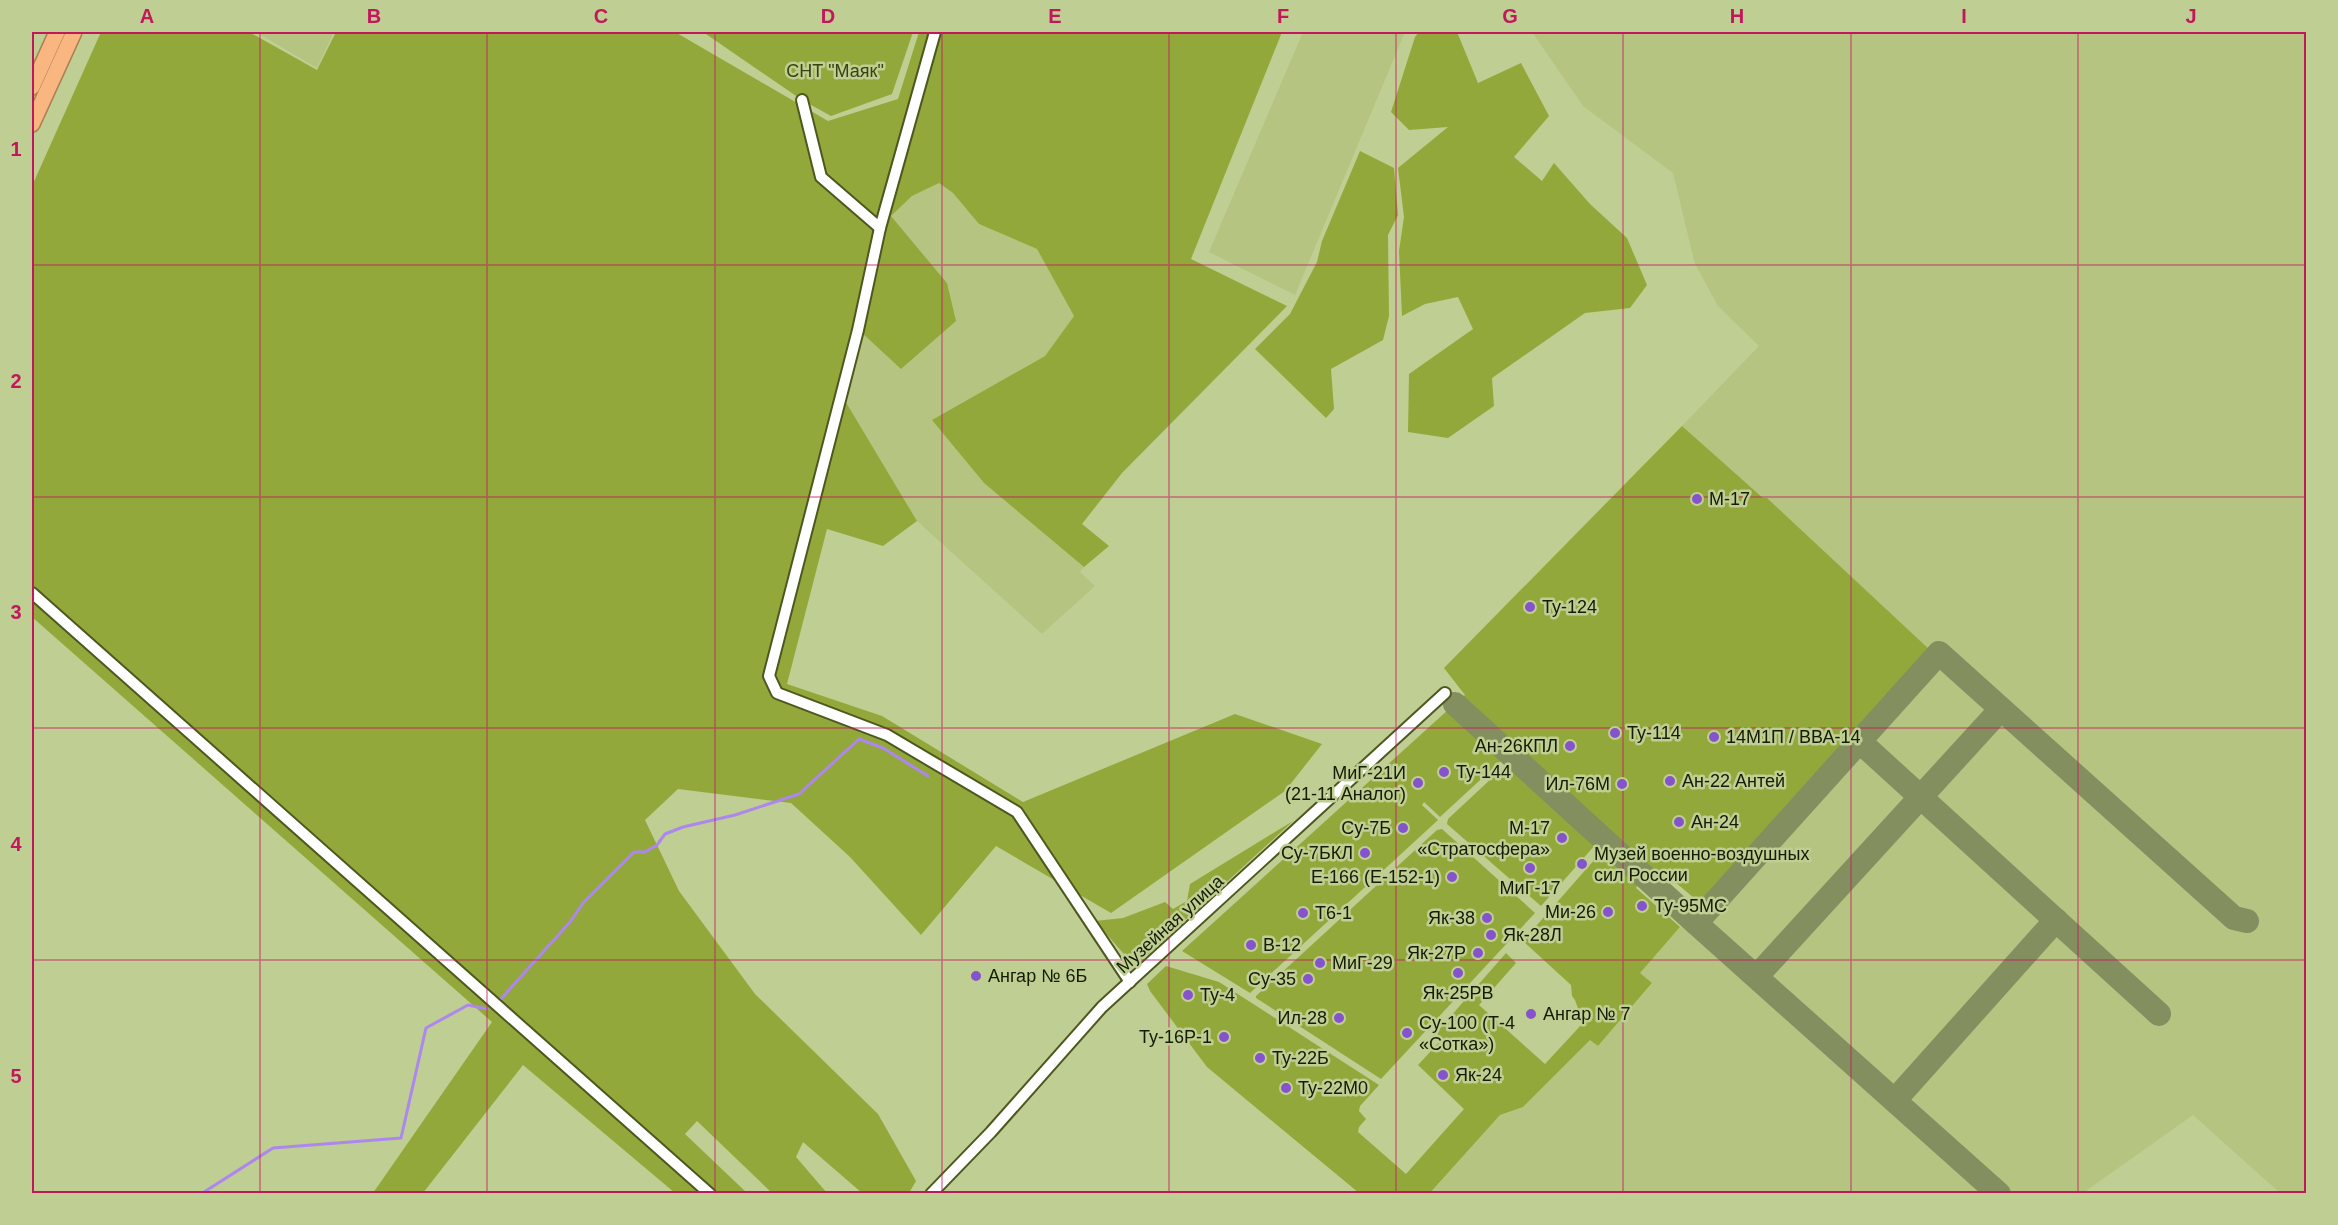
<svg xmlns="http://www.w3.org/2000/svg" width="2338" height="1225" viewBox="0 0 2338 1225" font-family="Arial,sans-serif">
<style>
.built{fill:#b5c581}
.green{fill:#93a83a}
.lines{fill:none;stroke-linecap:round;stroke-linejoin:round}
.stream{stroke:#ad87ee;stroke-width:3}
.taxiway{stroke:#848f60;stroke-width:24}
.minor-casing{stroke:#4d581f;stroke-width:14}
.highway-casing{stroke:#aa8055;stroke-width:18}
.minor{stroke:#fff;stroke-width:10}
.highway{stroke:#f9b681;stroke-width:15}
.grid{fill:none;stroke:#c2185b;stroke-width:1.5;stroke-opacity:0.55}
.poi-dot{fill:#8554cc;stroke:#bfce92;stroke-width:2}
.labels{text-anchor:middle;dominant-baseline:central;stroke-width:5;stroke-linejoin:round;paint-order:stroke}
.park-label{font-size:18px;fill:#394210;stroke:#bfce92}
.poi-label{font-size:18px;fill:#161b04;stroke:#bfce92;text-anchor:start}
.street-label{font-size:18px;fill:#161b04;stroke:#bfce92}
.neatline{fill:none;stroke:#c2185b;stroke-width:2}
.grid-label{font-size:20px;text-anchor:middle;font-weight:bold;fill:#c2185b}
</style>
<rect width="100%" height="100%" fill="#bfce92"/>
<g class="built">
<path d="M256,32h78l-17,36z"/>
<path d="M1303,32h102l-110,263 -86,-43z"/>
<path d="M1532,32h774v1161h-26l-87,-78 -110,78 -653,1 70,-79 23,-8 67,-68 8,7 54,-62 -13,-11 291,-322 -163,-153h-4l-81,-72 77,-80 -41,-40 -23,-42 -22,-91 -90,-67z"/>
<path d="M939,183l14,10 26,31 58,25 37,67 -29,40 -112,64 51,63 100,84 -4,5 15,14 -53,48 -125,-113 -73,-122 16,-67 87,-49 -56,-67 21,-20z"/>
</g>
<g class="green">
<path d="M101,32h148l68,38 19,-38h339l153,89 70,-22 21,-67h363l-91,227 96,47 -165,167 -40,51 27,22 -25,21 -100,-84 -52,-63 113,-64 29,-40 -37,-67 -58,-25 -26,-31 -14,-10 -27,13 -21,20 56,67 9,38 -55,48 -40,-37 -17,67 73,122 -34,25 -56,-17 -40,155 95,32 141,86 212,-88 87,30 -37,47 -174,122 -115,-67 -75,89 -71,-78 -59,-54 -113,-14 -33,31 34,71 76,103 123,120 38,67 -7,12h-47l-59,-51 -7,15 31,36h-55l-75,-72 -12,13 62,59h-72l-152,-128 -100,128h-50l119,-171 -460,-405v-431z"/>
<path d="M703,32h210l-21,62 -61,22 -29,-16z"/>
<path d="M1419,32h38l21,51 43,-20 28,53 -35,41 28,24 12,-18 36,41 37,34 20,47 -17,23 -45,5 -93,65 2,28 -46,32 -40,-6 1,-58 64,-45 -15,-32 -33,7 -23,12 -3,-65 5,-34 -6,-49 50,-41 -39,3 -18,-18 24,-75z"/>
<path d="M1360,151l34,17 4,47 -10,20 1,81 -6,24 -52,29 3,40 -8,9 -71,-69 35,-35 27,-52 5,-21z"/>
<path d="M1682,426l81,72h4l164,153 -230,253 -40,-34h-10l-190,-172 4,-3 -21,-27z"/>
<path d="M1449,709l54,50 -63,58 -16,-15 -2,3 16,15 -188,173 -68,-42z"/>
<path d="M1508,763l3,1 85,78v2l-55,62 -94,-82 1,-5z"/>
<path d="M1293,821l-150,138 -13,2 -35,-40 28,-3 42,-16 8,7 14,-8 3,-17z"/>
<path d="M1442,829l93,84 -154,166 -125,-81v-2l181,-166z"/>
<path d="M1603,850l37,32 -4,6 44,39 -40,46 12,10 -54,63 -8,-6 -67,67 -23,8 -70,78h-71l-152,-126 -57,-76 -3,-7 19,-18 53,16 160,103 -19,21 -1,5 7,8 -7,8 -1,5 48,42 58,-65 -46,-44 24,-26 -6,-6 70,-80 10,10 -37,42 66,59 38,-41 -8,-23 -3,-4 -1,-11 -48,-44z"/>
</g>
<g class="lines">
<g class="stream">
<path d="M500,1000l70,-78 13,-19 51,-51h11l12,-7 8,-11 18,-7 52,-12 64,-21 60,-55 24,9 45,28"/>
<path d="M201,1194l72,-46 128,-10 25,-110 42,-23 19,4"/>
</g>
<g class="taxiway">
<path d="M1455,704l234,213 310,277"/>
<path d="M1859,741l300,273"/>
<path d="M1696,923l243,-270 295,265 13,3"/>
<path d="M1757,976l244,-267"/>
<path d="M1895,1100l161,-180"/>
</g>
<defs>
<g id="minor">
<path d="M935,32l-55,196 -22,102 -89,346 8,17 110,42 130,77 113,170"/>
<path d="M802,100l19,77 59,51"/>
<path d="M32,593l678,601"/>
<path d="M931,1194l60,-62 111,-125 343,-314"/>
</g>
<g id="highway">
<path d="M32,87l25,-55"/>
<path d="M32,124l42,-92"/>
</g>
</defs>
<use href="#minor" class="minor-casing"/>
<use href="#highway" class="highway-casing"/>
<use href="#minor" class="minor"/>
<use href="#highway" class="highway"/>
</g>
<path class="grid" d="M260,32v1162M487,32v1162M715,32v1162M942,32v1162M1169,32v1162M1396,32v1162M1623,32v1162M1851,32v1162M2078,32v1162M32,265h2274M32,497h2274M32,728h2274M32,960h2274"/>
<g class="poi-dot">
<circle cx="1697" cy="499" r="6"/>
<circle cx="1530" cy="607" r="6"/>
<circle cx="1615" cy="733" r="6"/>
<circle cx="1714" cy="737" r="6"/>
<circle cx="1570" cy="746" r="6"/>
<circle cx="1444" cy="772" r="6"/>
<circle cx="1670" cy="781" r="6"/>
<circle cx="1418" cy="783" r="6"/>
<circle cx="1622" cy="784" r="6"/>
<circle cx="1679" cy="822" r="6"/>
<circle cx="1403" cy="828" r="6"/>
<circle cx="1562" cy="838" r="6"/>
<circle cx="1365" cy="853" r="6"/>
<circle cx="1582" cy="864" r="6"/>
<circle cx="1530" cy="868" r="6"/>
<circle cx="1452" cy="877" r="6"/>
<circle cx="1642" cy="906" r="6"/>
<circle cx="1608" cy="912" r="6"/>
<circle cx="1303" cy="913" r="6"/>
<circle cx="1487" cy="918" r="6"/>
<circle cx="1491" cy="935" r="6"/>
<circle cx="1251" cy="945" r="6"/>
<circle cx="1478" cy="953" r="6"/>
<circle cx="1320" cy="963" r="6"/>
<circle cx="1458" cy="973" r="6"/>
<circle cx="976" cy="976" r="6"/>
<circle cx="1308" cy="979" r="6"/>
<circle cx="1188" cy="995" r="6"/>
<circle cx="1531" cy="1014" r="6"/>
<circle cx="1339" cy="1018" r="6"/>
<circle cx="1407" cy="1033" r="6"/>
<circle cx="1224" cy="1037" r="6"/>
<circle cx="1260" cy="1058" r="6"/>
<circle cx="1443" cy="1075" r="6"/>
<circle cx="1286" cy="1088" r="6"/>
</g>
<g class="labels">
<g class="park-label">
<text x="835" y="71">СНТ "Маяк"</text>
</g>
<g class="poi-label">
<text x="1709" y="499">М-17</text>
<text x="1542" y="607">Ту-124</text>
<text x="1627" y="733">Ту-114</text>
<text x="1726" y="737">14М1П / ВВА-14</text>
<text x="1558" y="746" text-anchor="end">Ан-26КПЛ</text>
<text x="1456" y="772">Ту-144</text>
<text x="1406" y="773" text-anchor="end">МиГ-21И<tspan x="1406" dy="21">(21-11 Аналог)</tspan></text>
<text x="1682" y="781">Ан-22 Антей</text>
<text x="1610" y="784" text-anchor="end">Ил-76М</text>
<text x="1691" y="822">Ан-24</text>
<text x="1391" y="828" text-anchor="end">Су-7Б</text>
<text x="1550" y="828" text-anchor="end">М-17<tspan x="1550" dy="21">«Стратосфера»</tspan></text>
<text x="1353" y="853" text-anchor="end">Су-7БКЛ</text>
<text x="1594" y="854">Музей военно-воздушных<tspan x="1594" dy="21">сил России</tspan></text>
<text x="1440" y="877" text-anchor="end">Е-166 (Е-152-1)</text>
<text x="1530" y="888" text-anchor="middle">МиГ-17</text>
<text x="1654" y="906">Ту-95МС</text>
<text x="1596" y="912" text-anchor="end">Ми-26</text>
<text x="1315" y="913">Т6-1</text>
<text x="1475" y="918" text-anchor="end">Як-38</text>
<text x="1503" y="935">Як-28Л</text>
<text x="1263" y="945">В-12</text>
<text x="1466" y="953" text-anchor="end">Як-27Р</text>
<text x="1332" y="963">МиГ-29</text>
<text x="988" y="976">Ангар № 6Б</text>
<text x="1296" y="979" text-anchor="end">Су-35</text>
<text x="1458" y="993" text-anchor="middle">Як-25РВ</text>
<text x="1200" y="995">Ту-4</text>
<text x="1543" y="1014">Ангар № 7</text>
<text x="1327" y="1018" text-anchor="end">Ил-28</text>
<text x="1419" y="1023">Су-100 (Т-4<tspan x="1419" dy="21">«Сотка»)</tspan></text>
<text x="1212" y="1037" text-anchor="end">Ту-16Р-1</text>
<text x="1272" y="1058">Ту-22Б</text>
<text x="1455" y="1075">Як-24</text>
<text x="1298" y="1088">Ту-22М0</text>
</g>
<g class="street-label">
<text transform="translate(1170 924) rotate(-42)">Музейная улица</text>
</g>
</g>
<rect width="2338" height="1225" fill="none" stroke="#bfce92" stroke-width="66"/>
<rect x="33" y="33" width="2272" height="1159" class="neatline"/>
<g class="grid-label">
<text x="147" y="23">A</text>
<text x="374" y="23">B</text>
<text x="601" y="23">C</text>
<text x="828" y="23">D</text>
<text x="1055" y="23">E</text>
<text x="1283" y="23">F</text>
<text x="1510" y="23">G</text>
<text x="1737" y="23">H</text>
<text x="1964" y="23">I</text>
<text x="2191" y="23">J</text>
<text x="16" y="156">1</text>
<text x="16" y="388">2</text>
<text x="16" y="619">3</text>
<text x="16" y="851">4</text>
<text x="16" y="1083">5</text>
</g>
</svg>
